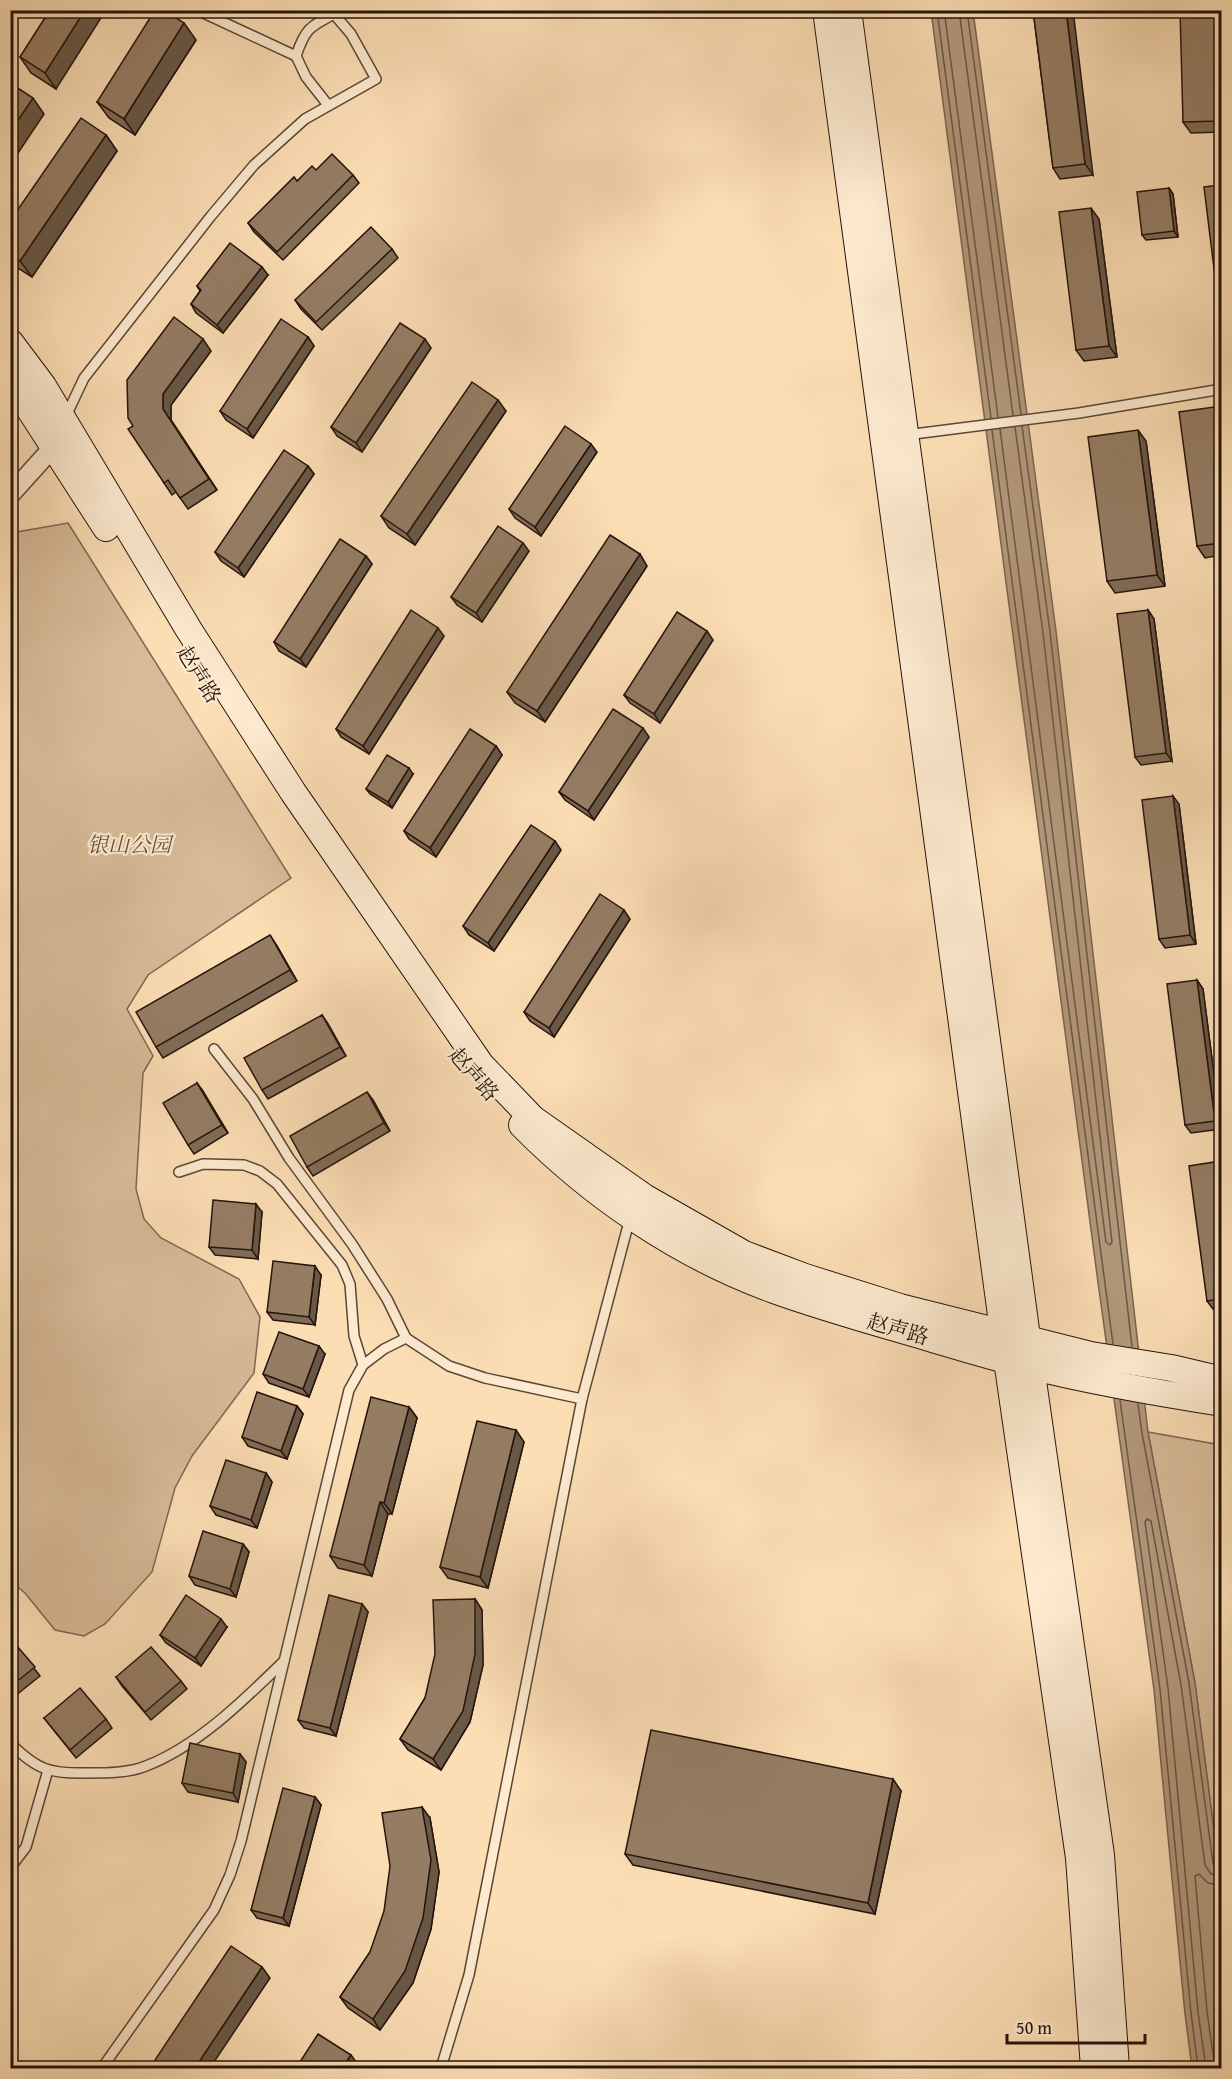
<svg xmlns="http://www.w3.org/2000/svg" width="1232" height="2079" viewBox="0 0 1232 2079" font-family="'Gentium Book Plus','Noto Serif SC',serif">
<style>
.green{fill:#d7bb98;stroke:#7e6752;stroke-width:1.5}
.water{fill:#b3997c;stroke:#7a634f;stroke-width:1.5}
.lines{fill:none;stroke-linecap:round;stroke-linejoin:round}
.shore{stroke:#6c5644;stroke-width:1.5}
.lane-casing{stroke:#5b4636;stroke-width:12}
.street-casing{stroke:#5b4636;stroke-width:21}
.secondary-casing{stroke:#25130c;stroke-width:28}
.lane{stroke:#fdeacf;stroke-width:9}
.street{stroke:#fdeacf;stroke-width:18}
.secondary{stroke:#fdeacf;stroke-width:26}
.wall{fill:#806c56;stroke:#25130c;stroke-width:1.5}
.shaded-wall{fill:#685846;stroke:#25130c;stroke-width:1.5}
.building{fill:#957d64;stroke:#25130c;stroke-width:1.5}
.labels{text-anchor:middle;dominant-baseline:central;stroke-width:4.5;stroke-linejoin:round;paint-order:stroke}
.street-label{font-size:21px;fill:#25130c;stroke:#fdeacf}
.park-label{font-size:21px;font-style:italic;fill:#634e3d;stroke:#fdeacf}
</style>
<rect width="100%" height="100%" fill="#fcdeb5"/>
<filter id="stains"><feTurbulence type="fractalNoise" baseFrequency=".00333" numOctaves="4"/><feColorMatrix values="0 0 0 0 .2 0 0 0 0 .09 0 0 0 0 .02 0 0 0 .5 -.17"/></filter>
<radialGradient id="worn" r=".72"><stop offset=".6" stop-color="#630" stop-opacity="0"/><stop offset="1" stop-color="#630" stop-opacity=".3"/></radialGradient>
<g class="green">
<path d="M68,523l223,355 -143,97 -21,34 26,47 -10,17 -7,116 8,30 17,19 78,41 21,38 -6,56 -62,83 -17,32 -23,84 -47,52 -21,12 -29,-6 -30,-37 -15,-12 1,-1048z"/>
<path d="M1148,1432l73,13v440l-26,-202z"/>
</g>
<path class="water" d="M931,11h42l83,620 92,801 47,251 26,202v183h-29l-7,-54 -31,-324 -57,-415z"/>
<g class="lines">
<g class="shore">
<path d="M937,10l54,408"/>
<path d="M944,10l54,407"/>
<path d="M959,10l54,405"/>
<path d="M967,10l54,404"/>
<path d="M1022,426l28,206 82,715"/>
<path d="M1000,429l106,813 4,3 2,-3 -69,-609 -28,-206"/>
<path d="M992,430l121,914"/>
<path d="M1120,1400l40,289 31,324 7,55"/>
<path d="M1138,1404l4,29 47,250 24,180 3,5 6,1"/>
<path d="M1206,2068l-8,-56 -30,-324 -23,-166 2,-3 4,2 30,164 24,180 6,9 11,3"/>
<path d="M1215,2068l-8,-57 -12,-135 4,-2 9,9 14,3"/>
</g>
<defs>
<g id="lane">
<path d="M197,10l99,46"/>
<path d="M66,416l18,-38 127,-162 43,-51 51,-46 71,-40 -25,-45 -17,-20c-25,13 -29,15 -38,42l10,21 22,28"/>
<path d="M906,435l173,-22 143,-24"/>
<path d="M179,1172l24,-8 41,1 16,6 17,13 65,81 8,19 4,52 9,29"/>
<path d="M406,1338l43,28 36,12 97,21"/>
<path d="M10,1743c27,27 40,31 78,30 19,0 41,0 58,-7 52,-20 99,-67 138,-105"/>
<path d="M10,1868l16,-21 22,-77"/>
<path d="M102,2068l112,-158 16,-35 11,-34 108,-451 14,-25 21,-16 22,-11 -19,-39 -35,-55 -63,-86 -36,-59 -39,-50"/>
<path d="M441,2068l28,-93 113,-576 48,-181"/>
</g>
<path id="street" d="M10,495l45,-50"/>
<g id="secondary">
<path d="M826,10l181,1350 72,498 15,210"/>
<path d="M848,10l183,1357 70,488 15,213"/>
<path d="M10,342l33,44 146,244 104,162 188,273 52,54 111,78 100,57 61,23 95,30 191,48 80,13 51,12"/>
<path d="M10,379l96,149"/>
<path d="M522,1125c70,71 158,131 252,165 50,18 101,32 152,47 34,10 69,21 104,29 63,16 128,27 192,37"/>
</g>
</defs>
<use href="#lane" class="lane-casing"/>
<use href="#street" class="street-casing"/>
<use href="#secondary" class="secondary-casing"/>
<use href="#lane" class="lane"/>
<use href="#street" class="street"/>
<use href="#secondary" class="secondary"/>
</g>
<g class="wall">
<path d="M50,10l6,79 -25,-16 -11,-16z"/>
<path d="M1033,10l60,165 -33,4 -7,-11z"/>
<path d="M1221,10v122l-30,1 -8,-11z"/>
<path d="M196,40l-61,95 -26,-17 -12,-16z"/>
<path d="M106,135l11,16 -85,126 -22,-14v-42z"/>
<path d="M316,170l37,5 6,8 -76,77 -29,-28 -6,-9 49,-42z"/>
<path d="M1169,188l4,6 5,43 -32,3 -4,-5z"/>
<path d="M1099,219l18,138 -33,4 -8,-11z"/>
<path d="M392,249l6,9 -76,72 -21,-21 -6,-9z"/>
<path d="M268,275l-45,58 -27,-20 -5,-9 9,-13 -3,-5z"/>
<path d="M308,337l6,9 -61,92 -27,-18 -6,-9z"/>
<path d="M431,348l-69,104 -25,-16 -6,-9z"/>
<path d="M211,351l-40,54v15l46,70 -29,19 -12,-17 -4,3 -8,-12 -31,-57z"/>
<path d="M1221,406v149l-16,3 -8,-12z"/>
<path d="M506,411l-91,134 -26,-17 -8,-12z"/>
<path d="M1146,441l19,145 -50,7 -8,-12z"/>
<path d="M597,452l-56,84 -26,-18 -6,-9z"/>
<path d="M308,466l6,8 -70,103 -23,-16 -6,-9z"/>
<path d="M529,551l-47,71 -25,-17 -6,-8z"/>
<path d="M366,556l6,8 -66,103 -27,-16 -5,-9z"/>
<path d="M647,566l-102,156 -30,-19 -8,-11z"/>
<path d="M1148,610l6,9 18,142 -31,4 -6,-8z"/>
<path d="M444,636l-75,118 -28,-17 -5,-8z"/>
<path d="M713,640l-53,83 -30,-20 -6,-8z"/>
<path d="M649,737l-55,83 -29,-20 -6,-8z"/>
<path d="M496,746l6,9 -66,102 -27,-18 -5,-8z"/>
<path d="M413,774l-21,34 -22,-14 -4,-5z"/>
<path d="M1179,804l17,140 -31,4 -6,-9z"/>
<path d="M561,850l-67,101 -25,-16 -6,-9z"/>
<path d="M630,919l-76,118 -24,-16 -6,-9z"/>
<path d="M277,946l20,35 -134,77 -7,-11z"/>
<path d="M1197,980l6,9 18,140 -30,4 -6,-8z"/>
<path d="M322,1015l6,9 18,32 -78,43 -6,-9z"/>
<path d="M197,1083l31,50 -34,21 -6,-9z"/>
<path d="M373,1100l17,31 -77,45 -6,-9z"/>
<path d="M1221,1162v146l-8,1 -6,-8z"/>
<path d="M262,1212l-4,47 -43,-4 -6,-8z"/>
<path d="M321,1275l-6,50 -42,-5 -6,-8z"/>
<path d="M325,1354l-16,43 -40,-14 -6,-9z"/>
<path d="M297,1406l6,8 -16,45 -39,-13 -6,-9z"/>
<path d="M409,1407l8,11 -25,96h-4l-16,62 -34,-8 -8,-12z"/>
<path d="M524,1442l-36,146 -40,-10 -8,-11z"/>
<path d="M266,1473l6,9 -15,46 -41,-13 -6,-9z"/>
<path d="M243,1544l6,8 -13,45 -41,-12 -6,-9z"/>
<path d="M475,1599l7,11 1,55 -13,57 -29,48 -33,-20 -8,-11 25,-41z"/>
<path d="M362,1604l6,8 -32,124 -32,-8 -6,-8z"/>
<path d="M227,1627l-26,39 -35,-23 -6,-8z"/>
<path d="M10,1638l30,38 -30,24z"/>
<path d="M116,1677l65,4 6,8 -36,31 -29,-34z"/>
<path d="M44,1718l62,1 6,9 -36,30z"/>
<path d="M240,1754l6,8 -8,40 -50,-10 -6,-9z"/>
<path d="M901,1791l-26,123 -242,-49 -8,-11z"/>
<path d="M315,1797l6,8 -32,121 -32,-8 -6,-8z"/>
<path d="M430,1818l9,54 -8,57 -18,54 -33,47 -32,-22 -8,-11 30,-45z"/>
</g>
<g class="shaded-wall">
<path d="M85,10h21l-50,79 -11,-16z"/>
<path d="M1066,10h7l20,165 -8,-11z"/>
<path d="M1220,10h1v95z"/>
<path d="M184,23l12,17 -61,95 -11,-16z"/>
<path d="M33,98l11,16 -34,51v-33z"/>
<path d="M106,135l11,16 -85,126 -12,-16z"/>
<path d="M1169,188l4,6 5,43 -4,-6z"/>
<path d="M1091,208l8,11 18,138 -8,-11z"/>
<path d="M262,267l6,8 -45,58 -6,-8z"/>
<path d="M308,337l6,9 -61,92 -6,-9z"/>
<path d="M203,339l8,12 -40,54v15l46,70 -54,-81v-15z"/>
<path d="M425,339l6,9 -69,104 -6,-9z"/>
<path d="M498,400l8,11 -91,134 -8,-11z"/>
<path d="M1138,430l8,11 19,145 -8,-11z"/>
<path d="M591,444l6,8 -56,84 -6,-9z"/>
<path d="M308,466l6,8 -70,103 -6,-9z"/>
<path d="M523,543l6,8 -47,71 -6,-9z"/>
<path d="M640,554l7,12 -102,156 -8,-11z"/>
<path d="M366,556l6,8 -66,103 -6,-8z"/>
<path d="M1148,610l6,9 18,142 -6,-8z"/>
<path d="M438,628l6,8 -75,118 -6,-8z"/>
<path d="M707,631l6,9 -53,83 -6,-9z"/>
<path d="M643,728l6,9 -55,83 -6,-9z"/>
<path d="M496,746l6,9 -66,102 -6,-9z"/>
<path d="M409,768l4,6 -21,34 -4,-6z"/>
<path d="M1173,796l6,8 17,140 -6,-9z"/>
<path d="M555,841l6,9 -67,101 -6,-8z"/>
<path d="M624,910l6,9 -76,118 -5,-9z"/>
<path d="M270,935l7,11 20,35 -7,-11z"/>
<path d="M1197,980l6,9 18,140 -6,-8z"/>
<path d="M322,1015l6,9 18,32 -6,-9z"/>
<path d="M197,1083l6,8 25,42 -6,-8z"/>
<path d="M367,1092l6,8 17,31 -6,-8z"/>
<path d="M256,1204l6,8 -4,47 -6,-9z"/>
<path d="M315,1266l6,9 -6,50 -6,-8z"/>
<path d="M319,1346l6,8 -16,43 -6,-8z"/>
<path d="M297,1406l6,8 -16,45 -6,-8z"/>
<path d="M409,1407l8,11 -25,96 -8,-11z"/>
<path d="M516,1430l8,12 -36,146 -8,-11z"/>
<path d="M266,1473l6,9 -15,46 -6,-8z"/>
<path d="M380,1502l8,12 -16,62 -8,-11z"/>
<path d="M243,1544l6,8 -13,45 -6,-8z"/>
<path d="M475,1599l7,11 1,55 -13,57 -29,48 -8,-11z"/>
<path d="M362,1604l6,8 -32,124 -6,-8z"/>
<path d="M221,1619l6,8 -26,39 -6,-8z"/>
<path d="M240,1754l6,8 -8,40 -5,-9z"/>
<path d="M893,1779l8,12 -26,123 -7,-11z"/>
<path d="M315,1797l6,8 -32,121 -6,-8z"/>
<path d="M422,1807l8,11 9,54 -8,57 -18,54 -33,47 -7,-11z"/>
<path d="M262,1967l8,11 -60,90h-15z"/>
<path d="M351,2055l8,11 -2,2h-15z"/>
</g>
<g class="building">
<path d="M50,10h35l-40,63 -25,-16z"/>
<path d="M155,10h9l20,13 -60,96 -27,-17z"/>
<path d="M1033,10h33l19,154 -32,4z"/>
<path d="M1180,10h40l1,111 -38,1z"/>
<path d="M10,83l23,15 -23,34z"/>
<path d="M81,118l25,17 -86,126 -10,-7v-33z"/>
<path d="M332,154l21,21 -76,77 -29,-29 46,-46 3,4 15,-15 4,4z"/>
<path d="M1221,185v141l-17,-139z"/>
<path d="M1169,188l5,43 -32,4 -5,-43z"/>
<path d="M1091,208l18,138 -33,4 -17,-138z"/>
<path d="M371,227l21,22 -76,73 -21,-22z"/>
<path d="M230,243l32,24 -45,58 -26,-21 10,-14 -4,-4z"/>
<path d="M174,317l29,22 -40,55v15l46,70 -29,19 -12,-18 -4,3 -36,-54 5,-3 -5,-8 -1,-38z"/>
<path d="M281,319l27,18 -61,92 -27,-18z"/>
<path d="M400,323l25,16 -69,104 -25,-16z"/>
<path d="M472,382l26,18 -91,134 -26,-18z"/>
<path d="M1221,406v137l-24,3 -18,-134z"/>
<path d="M565,426l26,18 -56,83 -26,-18z"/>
<path d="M1138,430l19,145 -50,6 -19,-144z"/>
<path d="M284,450l24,16 -70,102 -23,-16z"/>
<path d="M498,526l25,17 -47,70 -25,-16z"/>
<path d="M610,535l30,19 -103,157 -30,-19z"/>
<path d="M340,539l26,17 -66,103 -26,-17z"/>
<path d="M411,610l27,18 -75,118 -27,-17z"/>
<path d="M1148,610l18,143 -31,4 -18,-143z"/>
<path d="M677,612l30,19 -53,83 -30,-19z"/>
<path d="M613,709l30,19 -55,83 -29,-19z"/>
<path d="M470,729l26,17 -66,102 -26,-17z"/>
<path d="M387,755l22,13 -21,34 -22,-13z"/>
<path d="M1173,796l17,139 -31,4 -17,-139z"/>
<path d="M531,825l24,16 -67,102 -25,-17z"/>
<path d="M600,894l24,16 -75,118 -25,-16z"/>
<path d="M270,935l20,35 -134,77 -20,-35z"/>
<path d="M1197,980l18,141 -30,4 -18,-141z"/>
<path d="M322,1015l18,32 -78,43 -18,-32z"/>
<path d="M197,1083l25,42 -34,20 -25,-42z"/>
<path d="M367,1092l17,31 -77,44 -17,-31z"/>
<path d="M1221,1161v138l-14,2 -18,-135z"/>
<path d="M213,1200l43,4 -4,46 -43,-3z"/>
<path d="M273,1261l42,5 -6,51 -42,-5z"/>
<path d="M279,1332l40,14 -16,43 -40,-15z"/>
<path d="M257,1392l40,14 -16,45 -39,-14z"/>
<path d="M371,1397l38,10 -25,96 -4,-1 -16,63 -34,-9z"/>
<path d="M477,1421l39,9 -36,147 -40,-10z"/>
<path d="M226,1460l40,13 -15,47 -41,-14z"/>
<path d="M203,1531l40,13 -13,45 -41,-13z"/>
<path d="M186,1595l35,24 -26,39 -35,-23z"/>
<path d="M329,1595l33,9 -32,124 -32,-8z"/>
<path d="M475,1599v55l-12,57 -30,48 -33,-20 25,-41 10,-44 -2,-54z"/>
<path d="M10,1638l25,29 -25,20z"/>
<path d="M151,1647l30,34 -36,31 -29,-35z"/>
<path d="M80,1688l26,31 -36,31 -26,-32z"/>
<path d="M651,1730l242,49 -25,124 -243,-49z"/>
<path d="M190,1743l50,11 -7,39 -51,-10z"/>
<path d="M283,1788l32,9 -32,121 -32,-8z"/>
<path d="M422,1807l9,53 -8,58 -18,53 -32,48 -33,-22 30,-45 14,-41 6,-45 -8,-53z"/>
<path d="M231,1946l31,21 -67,101h-34l-8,-5z"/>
<path d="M318,2034l33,21 -9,13h-46z"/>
</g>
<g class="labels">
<g class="street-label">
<text transform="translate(199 674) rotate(58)">赵声路</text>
<text transform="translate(474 1074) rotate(49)">赵声路</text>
<text transform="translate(898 1329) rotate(16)">赵声路</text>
</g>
<g class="park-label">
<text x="129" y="844">银山公园</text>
</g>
</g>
<rect width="1232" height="2079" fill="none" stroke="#fcdeb5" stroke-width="36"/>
<rect x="12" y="12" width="1208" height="2055" fill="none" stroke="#25130c" stroke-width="3"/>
<rect x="18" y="18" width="1196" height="2043" fill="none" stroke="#25130c" stroke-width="1.5"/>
<path d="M1007 2034v9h138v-9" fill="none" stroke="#25130c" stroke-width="3"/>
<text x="1016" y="2034" font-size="18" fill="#25130c" stroke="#fdeacf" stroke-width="4.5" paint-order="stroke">50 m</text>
<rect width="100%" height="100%" filter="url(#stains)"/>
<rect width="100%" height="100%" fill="url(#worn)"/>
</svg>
